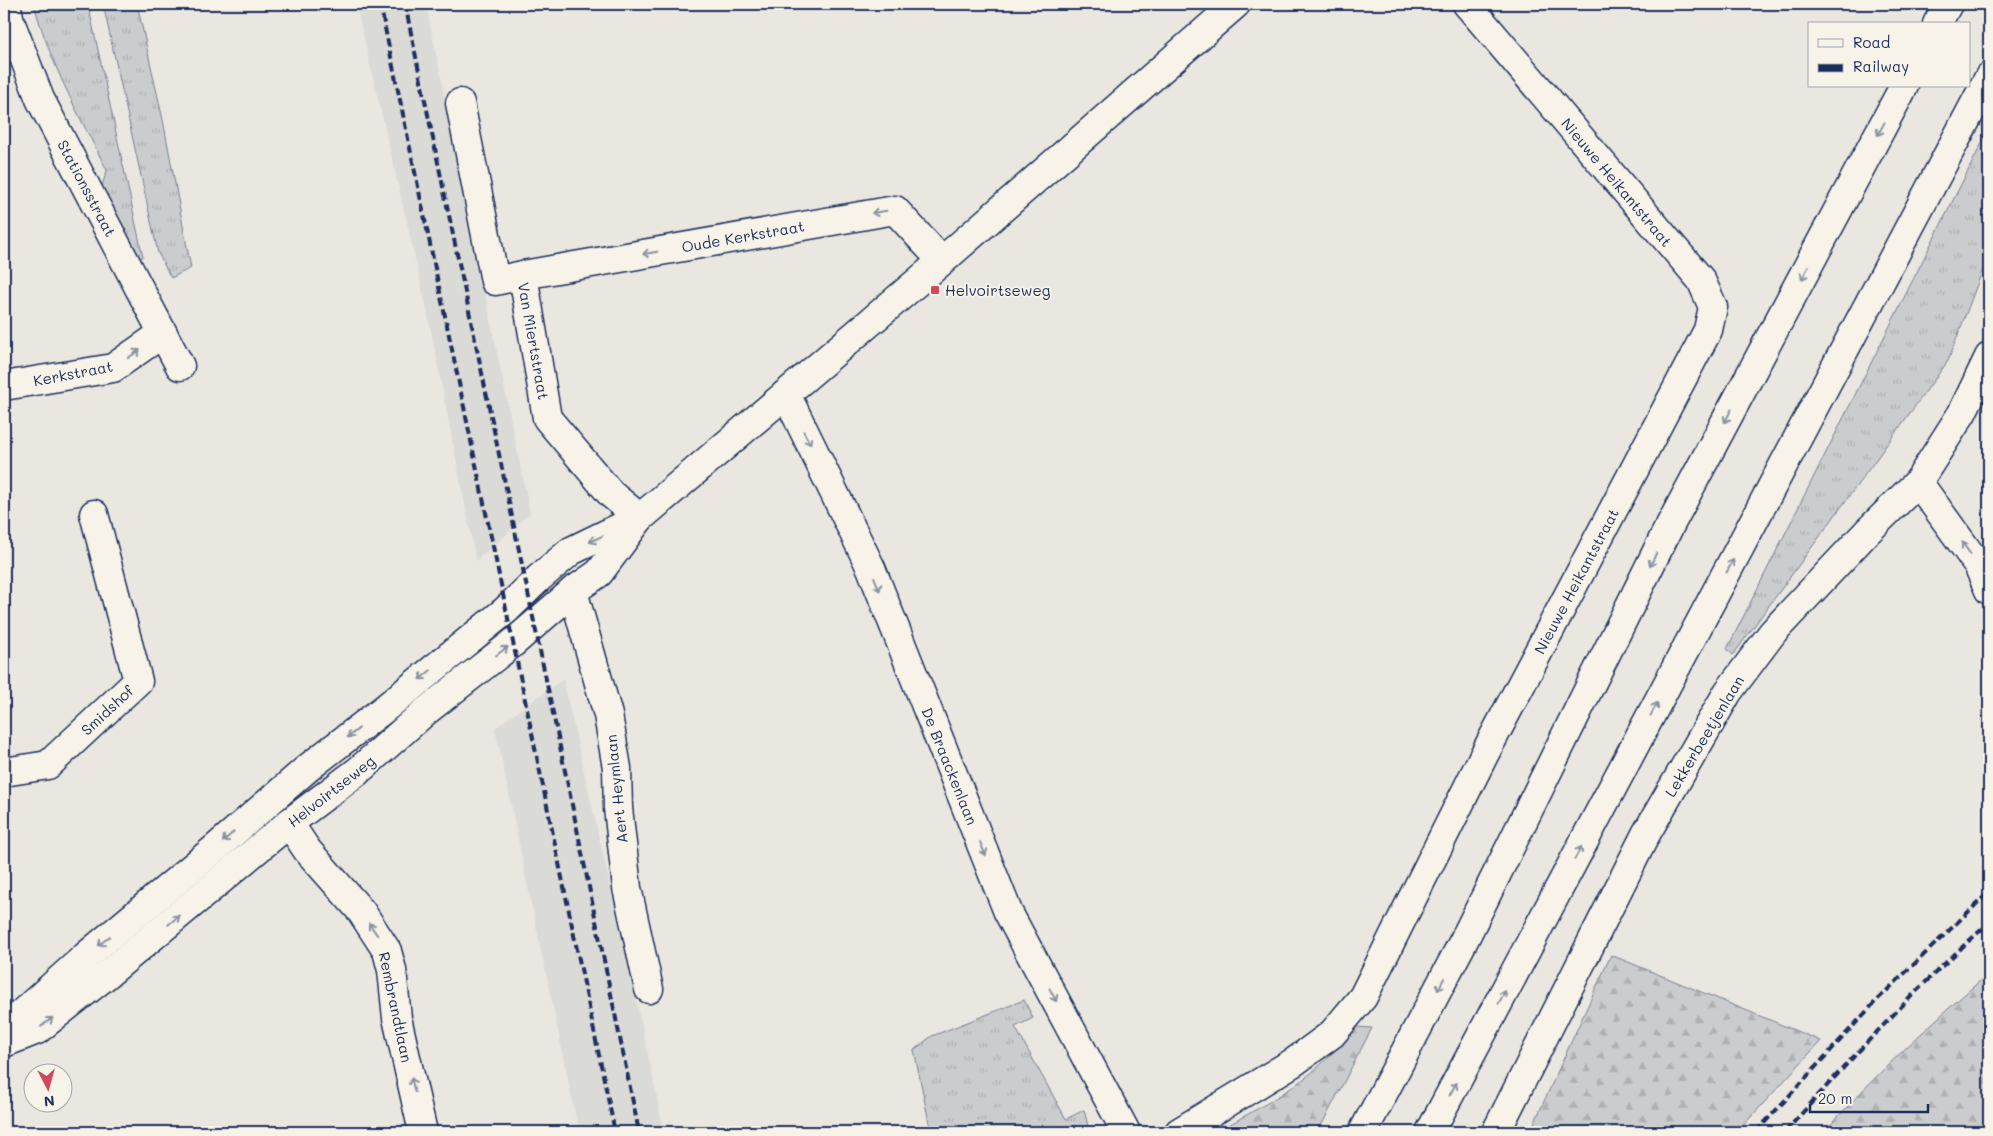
<svg xmlns="http://www.w3.org/2000/svg" width="1993" height="1136" viewBox="0 0 1993 1136" font-family="Mali,sans-serif">
<style>
.built{fill:#dadad6}
.grass{fill:url(#grass-tufts);stroke:#737e96}
.forest{fill:url(#forest-firs);stroke:#737e96}
.lines{fill:none;stroke-linecap:round;stroke-linejoin:round}
.minor-casing{stroke:#1b2f5e;stroke-width:31}
.major-casing{stroke:#1b2f5e;stroke-width:31}
.highway-casing{stroke:#1b2f5e;stroke-width:31}
.minor{stroke:#f7f3e8;stroke-width:28}
.major{stroke:#f7f3e8;stroke-width:28}
.highway{stroke:#f7f3e8;stroke-width:28}
.rail{stroke:#1b2f5e;stroke-width:4;stroke-dasharray:8 4;stroke-linecap:butt}
.oneway{stroke:#8991a3}
.poi-dot{fill:#d1495b;stroke:#f7f3e8;stroke-width:2}
.labels{text-anchor:middle;dominant-baseline:central;stroke-width:4;stroke-linejoin:round;paint-order:stroke}
.street-label{font-size:15px;fill:#1b2f5e;stroke:#f7f3e8}
.poi-label{font-size:15px;fill:#1b2f5e;stroke:#f7f3e8;text-anchor:start}
</style>
<defs>
<pattern id="grass-tufts" width="24" height="20" patternUnits="userSpaceOnUse" patternTransform="scale(1.25)"><rect width="24" height="20" fill="#cbcccd"/><path d="M3 7l-1-3M5 7V3M7 7l1-3M15 17l-1-3M17 17v-4M19 17l1-3" fill="none" stroke="#aeb0b2"/></pattern>
<pattern id="forest-firs" width="22" height="20" patternUnits="userSpaceOnUse" patternTransform="scale(1.25)"><rect width="22" height="20" fill="#cbcccd"/><path d="M5 1l3.5 6h-7zM16 11l3.5 6h-7z" fill="#aeb0b2"/></pattern>
</defs>
<rect width="100%" height="100%" fill="#eae7e0"/>
<filter id="ink" filterUnits="userSpaceOnUse"><feTurbulence type="fractalNoise" baseFrequency=".02" numOctaves="2"/><feDisplacementMap in="SourceGraphic" scale="10" xChannelSelector="R" yChannelSelector="G"/><feConvolveMatrix kernelMatrix="1 2 1 2 8 2 1 2 1" color-interpolation-filters="sRGB"/></filter>
<g filter="url(#ink)">
<g class="built">
<path d="M356,4h70l104,509 -54,48 -50,-256z"/>
<path d="M563,679l81,356 20,97h-85l-84,-404z"/>
</g>
<g class="grass">
<path d="M34,4h54l55,253 -5,2 -37,-70 6,-19c-28,-54 -57,-107 -73,-166z"/>
<path d="M103,4h34l26,116 28,148 -20,10 -13,-25z"/>
<path d="M1989,129v124l-41,108 -215,294 -6,-6z"/>
<path d="M1024,1000l9,18 -18,9 51,92 18,-9 4,16 -1,6h-156l-17,-82 18,-14z"/>
</g>
<g class="forest">
<path d="M1611,955l210,86 -84,91h-207z"/>
<path d="M1989,973v159h-165c51,-57 107,-109 165,-159z"/>
<path d="M1356,1027l16,1 -54,104h-102c30,-17 61,-33 89,-54 19,-15 35,-33 51,-51z"/>
</g>
<g class="lines">
<defs>
<g id="minor">
<path d="M6,4l4,17 30,78 140,267"/>
<path d="M460,103l35,178 28,-6 24,143 64,76 29,24"/>
<path d="M523,275l372,-65 47,51"/>
<path d="M4,386l109,-18 50,-35"/>
<path d="M786,394l85,174 137,344 118,220"/>
<path d="M1918,482l60,83 11,25"/>
<path d="M573,591l35,124 9,53 1,40 9,80 22,101"/>
<path d="M4,772l44,-7 90,-84 -44,-167"/>
<path d="M289,823l18,27 54,61 26,40 5,19 5,48 26,114"/>
<path d="M1179,1132l115,-70 38,-28 31,-37 121,-242 224,-425 5,-23 -12,-27 -234,-276"/>
<path d="M1496,1132l150,-298 82,-142 45,-60 94,-100 51,-50 44,-69 27,-56"/>
</g>
<g id="major">
<path d="M4,1039l18,-26 64,-57 132,-110 91,-79 75,-58 122,-99 33,-32 32,-27 66,-32"/>
<path d="M4,1043l33,-13 67,-53 185,-154 69,-52 68,-60 87,-68 60,-52 26,-18 41,-55 302,-257 294,-257"/>
</g>
<g id="highway">
<path d="M1937,24l11,-20"/>
<path d="M1363,1132l101,-192 203,-409 237,-445"/>
<path d="M1430,1132l559,-1055"/>
</g>
</defs>
<use href="#minor" class="minor-casing"/>
<use href="#major" class="major-casing"/>
<use href="#highway" class="highway-casing"/>
<use href="#minor" class="minor"/>
<use href="#major" class="major"/>
<use href="#highway" class="highway"/>
<g class="rail">
<path d="M380,4l235,1128"/>
<path d="M405,4c78,376 158,752 234,1128"/>
<path d="M1756,1132l121,-132 112,-108"/>
<path d="M1785,1132c65,-72 131,-145 204,-209"/>
</g>
</g>
<defs><path id="oneway-shaft" d="M-6 0H5M1.5-3L5.5 0L1.5 3" fill="none" stroke-width="1.6" stroke-linecap="round" stroke-linejoin="round" transform="scale(1.25)"/></defs>
<g class="oneway">
<use href="#oneway-shaft" transform="translate(1881 129) rotate(118)"/>
<use href="#oneway-shaft" transform="translate(879 212) rotate(170)"/>
<use href="#oneway-shaft" transform="translate(650 253) rotate(170)"/>
<use href="#oneway-shaft" transform="translate(1805 273) rotate(118)"/>
<use href="#oneway-shaft" transform="translate(134 354) rotate(-35)"/>
<use href="#oneway-shaft" transform="translate(1728 416) rotate(118)"/>
<use href="#oneway-shaft" transform="translate(807 438) rotate(62)"/>
<use href="#oneway-shaft" transform="translate(596 539) rotate(154)"/>
<use href="#oneway-shaft" transform="translate(1966 548) rotate(-126)"/>
<use href="#oneway-shaft" transform="translate(1653 560) rotate(116)"/>
<use href="#oneway-shaft" transform="translate(1730 566) rotate(-62)"/>
<use href="#oneway-shaft" transform="translate(877 584) rotate(68)"/>
<use href="#oneway-shaft" transform="translate(502 651) rotate(-37)"/>
<use href="#oneway-shaft" transform="translate(425 675) rotate(141)"/>
<use href="#oneway-shaft" transform="translate(1654 709) rotate(-62)"/>
<use href="#oneway-shaft" transform="translate(353 733) rotate(142)"/>
<use href="#oneway-shaft" transform="translate(228 837) rotate(138)"/>
<use href="#oneway-shaft" transform="translate(983 849) rotate(68)"/>
<use href="#oneway-shaft" transform="translate(1578 853) rotate(-62)"/>
<use href="#oneway-shaft" transform="translate(174 920) rotate(-40)"/>
<use href="#oneway-shaft" transform="translate(373 929) rotate(-125)"/>
<use href="#oneway-shaft" transform="translate(104 941) rotate(140)"/>
<use href="#oneway-shaft" transform="translate(1441 984) rotate(118)"/>
<use href="#oneway-shaft" transform="translate(1053 995) rotate(62)"/>
<use href="#oneway-shaft" transform="translate(1502 997) rotate(-62)"/>
<use href="#oneway-shaft" transform="translate(47 1022) rotate(-38)"/>
<use href="#oneway-shaft" transform="translate(413 1085) rotate(-103)"/>
<use href="#oneway-shaft" transform="translate(1453 1089) rotate(-62)"/>
</g>
</g>
<rect class="poi-dot" x="930" y="285" width="10" height="10" rx="2.5"/>
<g class="labels">
<g class="street-label">
<text transform="translate(1617 182) rotate(50)">Nieuwe Heikantstraat</text>
<text transform="translate(87 188) rotate(62)">Stationsstraat</text>
<text transform="translate(743 236) rotate(-10)">Oude Kerkstraat</text>
<text transform="translate(534 341) rotate(80)">Van Miertstraat</text>
<text transform="translate(73 373) rotate(-11)">Kerkstraat</text>
<text transform="translate(1576 581) rotate(-62)">Nieuwe Heikantstraat</text>
<text transform="translate(107 710) rotate(-43)">Smidshof</text>
<text transform="translate(1704 736) rotate(-59)">Lekkerbeetjenlaan</text>
<text transform="translate(950 766) rotate(68)">De Braackenlaan</text>
<text transform="translate(616 789) rotate(-96)">Aert Heymlaan</text>
<text transform="translate(331 791) rotate(-38)">Helvoirtseweg</text>
<text transform="translate(396 1007) rotate(78)">Rembrandtlaan</text>
</g>
<g class="poi-label">
<text x="945" y="290">Helvoirtseweg</text>
</g>
</g>
<rect width="1993" height="1136" fill="none" stroke="#f7f3e8" stroke-width="20"/>
<rect x="10" y="10" width="1973" height="1116" fill="none" stroke="#1b2f5e" stroke-width="2" filter="url(#ink)"/>
<rect x="1808" y="22" width="162" height="65" fill="#f7f3e8" stroke="#9fa5b1"/>
<rect x="1818" y="39" width="25" height="8" fill="#f7f3e8" stroke="#9fa5b1"/>
<text x="1853" y="48" font-size="15" fill="#1b2f5e">Road</text>
<rect x="1818" y="64" width="25" height="8" fill="#1b2f5e" stroke="#9fa5b1"/>
<text x="1853" y="72" font-size="15" fill="#1b2f5e">Railway</text>
<g transform="translate(48 1088) rotate(174)"><circle r="24" fill="#f7f3e8" stroke="#9fa5b1"/>
<path d="M0-4L9 19L0 12L-9 19Z" fill="#d1495b"/>
<text y="-8" font-size="14" font-weight="bold" text-anchor="middle" fill="#1b2f5e">N</text>
</g>
<path d="M1810 1104v8h118v-8" fill="none" stroke="#1b2f5e" stroke-width="2.5"/>
<text x="1818" y="1104" font-size="15" fill="#1b2f5e" stroke="#f7f3e8" stroke-width="4" paint-order="stroke">20 m</text>
</svg>
